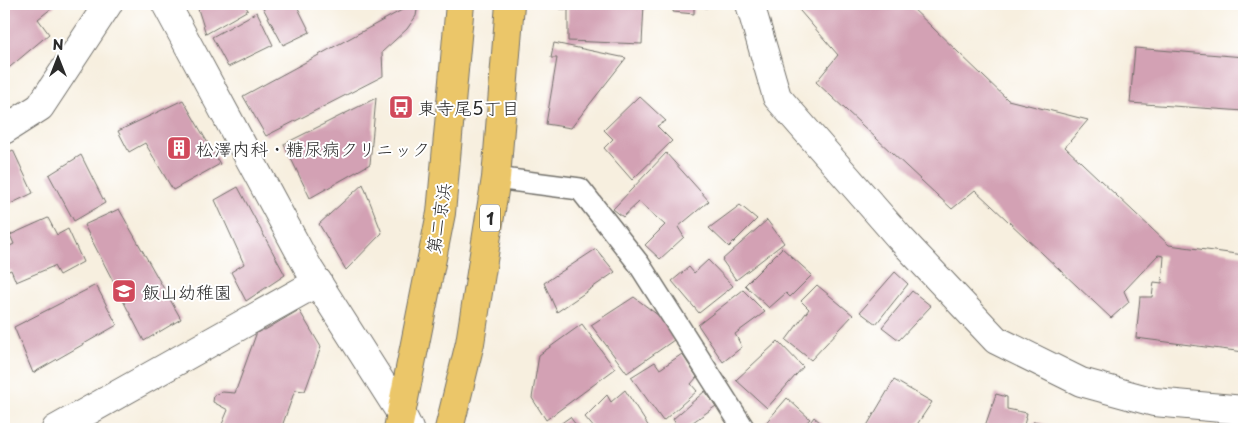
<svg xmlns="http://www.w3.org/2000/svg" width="1248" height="433" viewBox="0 0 1248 433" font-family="'Playpen Sans','Klee One',sans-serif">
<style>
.building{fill:#d3a1b4}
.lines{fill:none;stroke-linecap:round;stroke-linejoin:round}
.service-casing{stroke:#72706a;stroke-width:24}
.minor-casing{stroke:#72706a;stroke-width:30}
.tertiary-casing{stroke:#72706a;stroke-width:30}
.trunk-casing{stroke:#72706a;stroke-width:30}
.service{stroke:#fff;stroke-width:21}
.minor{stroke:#fff;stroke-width:28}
.tertiary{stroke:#fff;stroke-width:28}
.trunk{stroke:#ebc669;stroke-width:28}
.labels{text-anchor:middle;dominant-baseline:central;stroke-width:4;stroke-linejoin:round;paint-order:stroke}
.shield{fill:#fff;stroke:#6b6b6b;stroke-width:1}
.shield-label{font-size:16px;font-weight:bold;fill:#2b2b2b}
.poi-label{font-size:18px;fill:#2b2b2b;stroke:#fff;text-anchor:start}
.street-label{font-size:18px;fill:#2b2b2b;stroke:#fff}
</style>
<rect width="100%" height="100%" fill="#fff"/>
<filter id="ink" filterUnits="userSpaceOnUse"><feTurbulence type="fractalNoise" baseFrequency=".02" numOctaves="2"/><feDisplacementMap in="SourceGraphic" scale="10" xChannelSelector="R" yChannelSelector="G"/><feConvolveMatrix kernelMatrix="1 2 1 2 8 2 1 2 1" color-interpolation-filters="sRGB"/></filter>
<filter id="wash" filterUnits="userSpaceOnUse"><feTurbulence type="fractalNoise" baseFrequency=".0096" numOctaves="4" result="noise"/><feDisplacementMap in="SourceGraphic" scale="20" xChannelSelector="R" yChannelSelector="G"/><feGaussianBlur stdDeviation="1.12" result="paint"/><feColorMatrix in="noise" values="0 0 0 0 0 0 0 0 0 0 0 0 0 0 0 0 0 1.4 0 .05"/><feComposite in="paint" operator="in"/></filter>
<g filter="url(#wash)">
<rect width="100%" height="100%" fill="#f7efdf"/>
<g id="blocks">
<g class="building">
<path d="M4,4h53l-19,15 11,15 -45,38z"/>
<path d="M207,4h37l4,6 -42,24 -8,-25z"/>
<path d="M268,4h28l14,28 -27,13 -21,-39z"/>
<path d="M413,4h5l-2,12 -9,13 -25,23 1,24 -117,60 -23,-40z"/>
<path d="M561,4h83l-2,40 -74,-3v-32h-8z"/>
<path d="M674,4h34l-1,4 -13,-2v8l-21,-2z"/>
<path d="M794,4h114l100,96 80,20 -23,27 104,98 75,10v97l-108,-14 4,-41h12l2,-15 8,1 2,-27 -6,-1 -34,36 5,11 -18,16 -136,-128 -23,19 -136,-127 22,-27z"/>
<path d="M257,12l16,33 -45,22 -16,-30z"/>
<path d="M554,43l72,15 -55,70 -25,-4 11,-66h-6z"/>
<path d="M1135,48l109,9v54l-114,-8z"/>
<path d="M639,96l27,25 -9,5 15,15 -40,39 -28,-32 9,-9 -9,-9z"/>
<path d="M376,98l-6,66 -60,34 -26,-54z"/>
<path d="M183,100l37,64 -47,26 -28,-47 -16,9 -11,-21z"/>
<path d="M13,150l20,43 -29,14v-52z"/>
<path d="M666,153l43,48 -31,26 6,10 -24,22 -15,-14 20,-20 -26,-23 -16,15 -10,-8z"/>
<path d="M81,155l24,48 -31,18 -25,-46z"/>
<path d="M363,184l19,49 -36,37 -27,-46z"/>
<path d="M238,187l47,88 -39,26 -15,-29 13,-8 -29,-64z"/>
<path d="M740,205l17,14 -28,28 -20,-19z"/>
<path d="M119,209l62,110 -37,22 -60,-116z"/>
<path d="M48,218l9,17 11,-6 15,33 -24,13 -5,-9 -38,16 -5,-12 -7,3v-24l10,-5 -4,-9z"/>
<path d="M767,220l17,23 -48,37 -14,-20z"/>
<path d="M782,248l30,27 -22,22 -4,-4 -17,15 -24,-23z"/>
<path d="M596,249l19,23 -58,40 -13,-29z"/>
<path d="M708,260l25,26 -34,27 -27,-32 17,-14 5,6z"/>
<path d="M895,272l13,12 -32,40 -16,-12z"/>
<path d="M96,285l21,40 -84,48 -19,-46z"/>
<path d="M817,285l36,30 -42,45 -25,-20 23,-31 -8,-8z"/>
<path d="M743,290l22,22 -30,22 7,13 -19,15 -25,-37z"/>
<path d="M912,291l19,15 -32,34 -17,-13z"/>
<path d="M634,297l29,22 11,21 -47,33 -36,-48z"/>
<path d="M299,310l22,37 -16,44 -10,-1 -14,39h-61l8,-19 -15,-8 1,-7 8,-3 13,1 23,-64 7,1z"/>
<path d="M582,324l33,45 -69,51 -14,-22 7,-43z"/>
<path d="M778,341l25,26 -36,41 -31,-28z"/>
<path d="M682,354l15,23 -6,7 6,7 -34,30 -32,-44 24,-15 5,7z"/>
<path d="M894,380l38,22 -18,27h-49z"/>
<path d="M625,390l24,37 -3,2h-51l-10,-12 22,-22 4,7z"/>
<path d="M705,391l11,15 -33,23h-4l-6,-10z"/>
<path d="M996,394l11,3v12l20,4 -4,16h-39z"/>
<path d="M787,398l23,21 -11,10h-35l-1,-3z"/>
<path d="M570,417l9,12h-26z"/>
<path d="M814,417l14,12h-23z"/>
<path d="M1034,421l27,8h-29z"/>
</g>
</g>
</g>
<g filter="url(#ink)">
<use href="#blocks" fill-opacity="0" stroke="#72706a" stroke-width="1"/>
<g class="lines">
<defs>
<path id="service" d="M496,178l84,11 59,75 105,165"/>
<g id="minor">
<path d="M750,4l27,93 122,140 97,103 85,42 73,20 90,8"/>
<path d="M4,130l36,-23 68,-103"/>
<path d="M56,429l262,-147"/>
</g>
<path id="tertiary" d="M166,4l143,265 93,146 7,14"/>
<g id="trunk">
<path d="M398,429l43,-216 19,-209"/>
<path d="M449,429l21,-86 26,-165 14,-174"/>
</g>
</defs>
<use href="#service" class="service-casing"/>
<use href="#minor" class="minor-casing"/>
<use href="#tertiary" class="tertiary-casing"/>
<use href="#trunk" class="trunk-casing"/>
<use href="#service" class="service"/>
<use href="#minor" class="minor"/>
<use href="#tertiary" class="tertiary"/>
<use href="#trunk" class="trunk"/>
</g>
</g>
<defs>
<symbol id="bus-square" viewBox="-11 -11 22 22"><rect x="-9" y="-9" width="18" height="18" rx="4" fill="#d1495b" stroke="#fff"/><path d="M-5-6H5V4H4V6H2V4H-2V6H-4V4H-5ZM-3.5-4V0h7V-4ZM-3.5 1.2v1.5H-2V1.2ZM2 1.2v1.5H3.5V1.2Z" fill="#fff"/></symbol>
<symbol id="building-square" viewBox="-11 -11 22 22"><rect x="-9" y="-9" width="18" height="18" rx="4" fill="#d1495b" stroke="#fff"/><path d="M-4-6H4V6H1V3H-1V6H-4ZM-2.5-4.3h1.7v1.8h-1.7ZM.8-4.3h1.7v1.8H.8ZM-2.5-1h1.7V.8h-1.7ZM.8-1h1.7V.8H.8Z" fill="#fff"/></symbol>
<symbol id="school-square" viewBox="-11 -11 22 22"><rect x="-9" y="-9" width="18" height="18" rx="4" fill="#d1495b" stroke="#fff"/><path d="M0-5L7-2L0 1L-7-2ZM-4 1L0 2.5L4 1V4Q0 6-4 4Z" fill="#fff"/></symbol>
</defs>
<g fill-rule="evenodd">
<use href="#bus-square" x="387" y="93" width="28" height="28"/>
<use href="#building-square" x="165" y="134" width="28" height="28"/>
<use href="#school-square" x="110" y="277" width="28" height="28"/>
</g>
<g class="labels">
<rect class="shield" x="480" y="204.5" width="20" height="27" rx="4"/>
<g class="shield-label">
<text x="490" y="218">1</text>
</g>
<g class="poi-label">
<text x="418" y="107">東寺尾5丁目</text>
<text x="196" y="148">松澤内科・糖尿病クリニック</text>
<text x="142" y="291">飯山幼稚園</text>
</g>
<g class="street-label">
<text transform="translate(438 218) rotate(-81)">第二京浜</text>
</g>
</g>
<rect width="1248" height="433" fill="none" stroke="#fff" stroke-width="20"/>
<g transform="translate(58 58)" stroke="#ffffff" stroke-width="4" paint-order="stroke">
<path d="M0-4L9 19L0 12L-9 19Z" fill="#2b2b2b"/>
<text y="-8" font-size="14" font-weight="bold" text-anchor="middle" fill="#2b2b2b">N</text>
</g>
</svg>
